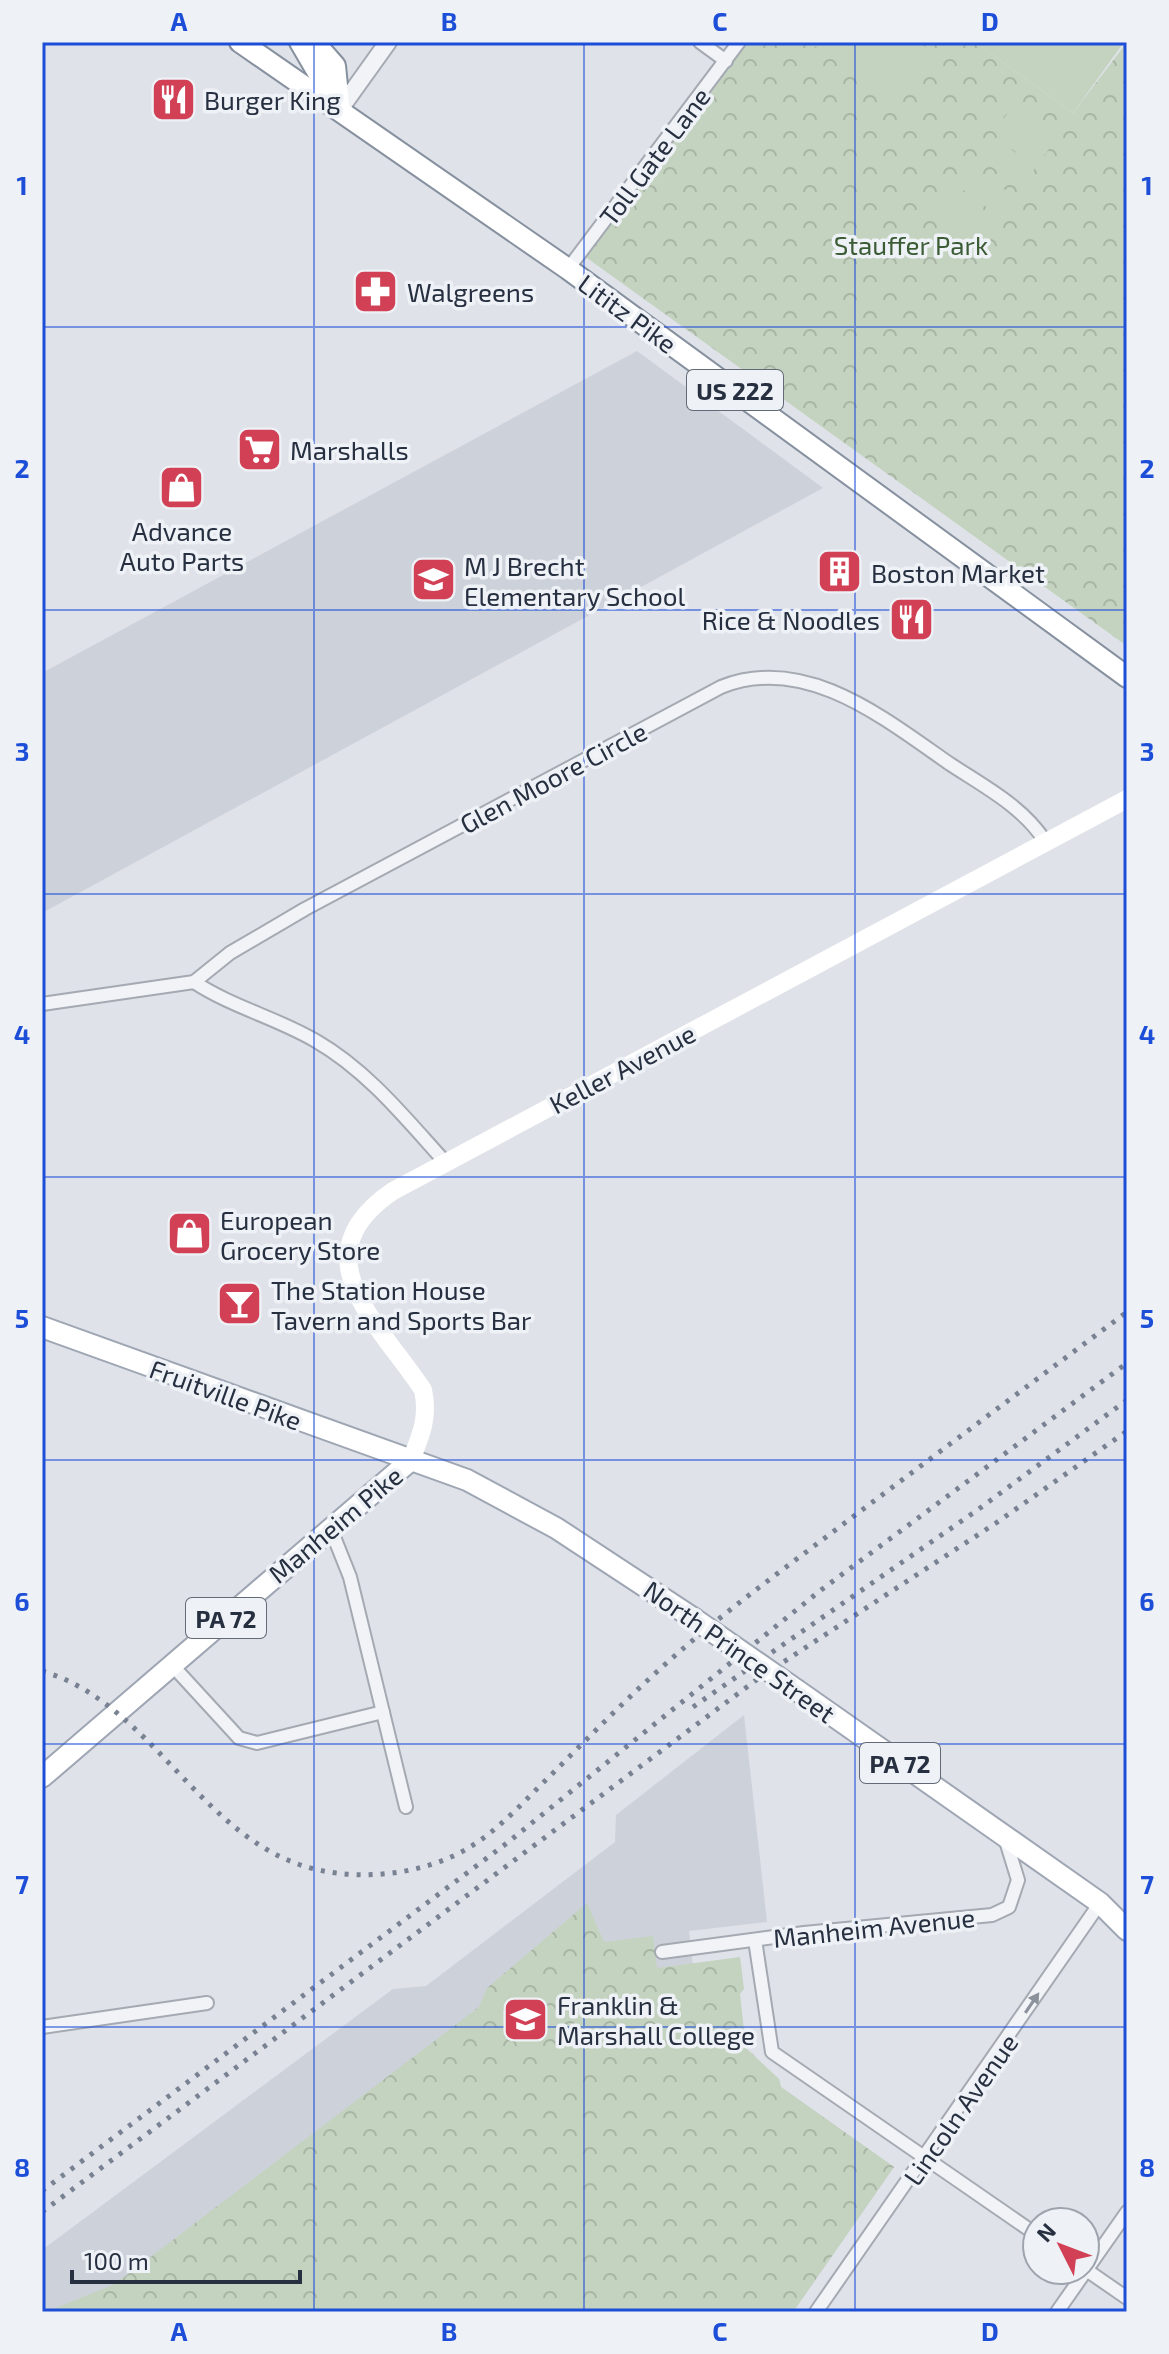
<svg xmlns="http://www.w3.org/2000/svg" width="1169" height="2354" viewBox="0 0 1169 2354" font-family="'Exo 2',sans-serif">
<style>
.built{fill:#cdd1da}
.park{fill:url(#park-crowns)}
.pitch{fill:#c4d3bf}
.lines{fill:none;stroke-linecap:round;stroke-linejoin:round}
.minor-casing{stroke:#a4a9b2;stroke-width:16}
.tertiary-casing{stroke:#a4a9b2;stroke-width:20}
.primary-casing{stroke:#9ea6b4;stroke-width:24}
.trunk-casing{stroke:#86909f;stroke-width:24}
.minor{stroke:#f1f3f7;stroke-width:12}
.tertiary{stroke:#f1f3f7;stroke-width:16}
.secondary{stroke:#fff;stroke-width:18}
.primary{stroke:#fff;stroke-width:20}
.trunk{stroke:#fff;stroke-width:20}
.rail{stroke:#788292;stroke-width:5;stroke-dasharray:4 8;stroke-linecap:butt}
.primary-bridge-casing{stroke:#9ea6b4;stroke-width:24;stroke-linecap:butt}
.primary-bridge{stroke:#fff;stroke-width:20}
.oneway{fill:#8c929c}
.grid{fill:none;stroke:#1d4ed8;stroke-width:2;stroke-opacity:0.55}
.labels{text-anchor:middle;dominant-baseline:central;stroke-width:7;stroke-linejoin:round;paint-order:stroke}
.shield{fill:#eef1f6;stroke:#636a77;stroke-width:2}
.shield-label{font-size:24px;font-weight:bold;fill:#273040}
.poi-label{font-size:26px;fill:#273040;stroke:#eef1f6;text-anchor:start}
.street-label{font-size:26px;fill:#273040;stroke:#eef1f6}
.park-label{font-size:26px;fill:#3b5c34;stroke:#eef1f6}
.neatline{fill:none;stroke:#1d4ed8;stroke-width:3}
.grid-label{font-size:26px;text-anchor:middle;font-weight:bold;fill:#1d4ed8}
</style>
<defs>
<pattern id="park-crowns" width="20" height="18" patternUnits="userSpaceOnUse" patternTransform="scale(2)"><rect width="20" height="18" fill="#c4d3bf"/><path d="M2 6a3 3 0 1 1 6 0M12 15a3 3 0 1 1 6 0" fill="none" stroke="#a8b5a5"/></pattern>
</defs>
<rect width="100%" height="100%" fill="#dfe2e8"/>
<g class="built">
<path d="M637,351l186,137 -781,425v-240z"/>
<path d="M744,1715l23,207 -78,9 14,123 50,-1 6,9 20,17 2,8 113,80 -101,145h-751v-62l351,-261 33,-3 189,-144 1,-27z"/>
</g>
<g class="park">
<path d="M739,42h236l98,71 54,-71v604l-547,-393z"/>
<path d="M587,1903l17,39 49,-6 4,32 83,-11 4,32 -4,5 6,54 33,31 2,8 113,80 -101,145h-747l69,-28 364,-277 8,-19z"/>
</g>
<g class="pitch">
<path d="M809,42h109l13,9 -38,52z"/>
<path d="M975,42h149l-51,71z"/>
<path d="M1010,110l44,32 -15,21 -44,-33z"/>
<path d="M992,136l44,31 -15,21 -44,-32z"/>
<path d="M971,165l44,32 -15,20 -44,-32z"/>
<path d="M952,191l44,32 -15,20 -44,-32z"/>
</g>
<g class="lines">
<defs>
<g id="minor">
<path d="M700,42l26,19"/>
<path d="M568,269l171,-227"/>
<path d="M194,982c38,25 83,36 122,59 52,30 90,78 130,122"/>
<path d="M42,1004l152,-22 36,-29 75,-44 416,-222c84,-34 164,32 229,77 35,23 72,42 95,77"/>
<path d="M330,1527l20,50 56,230"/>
<path d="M172,1665l67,73 18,5 126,-31"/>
<path d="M755,1940l17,112 265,183"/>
<path d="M662,1952l142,-19 188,-18 17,-8 9,-27 -13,-42"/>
<path d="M42,2027l165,-24"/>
<path d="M1085,2269l42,29"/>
<path d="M816,2312l284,-409"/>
<path d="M1057,2312l70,-100"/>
</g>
<path id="tertiary" d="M340,109l48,-67"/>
<g id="primary">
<path d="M42,1327l425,153 89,48 137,90"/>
<path d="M798,1691l302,212 27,27"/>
<path d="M42,1777l369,-317"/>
</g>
<g id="trunk">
<path d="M240,42l328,227 559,408"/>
<path d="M300,42l35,60"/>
<path d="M314,42l21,24 4,39"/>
</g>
</defs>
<use href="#minor" class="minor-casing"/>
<use href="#tertiary" class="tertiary-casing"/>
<use href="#primary" class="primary-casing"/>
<use href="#trunk" class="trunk-casing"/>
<use href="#minor" class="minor"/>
<use href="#tertiary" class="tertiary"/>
<path class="secondary" d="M411,1460c10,-25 18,-43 12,-70 -44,-67 -126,-134 -30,-199l734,-392"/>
<use href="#primary" class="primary"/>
<use href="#trunk" class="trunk"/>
<g class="rail">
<path d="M42,1671c113,33 160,174 277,199 48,11 109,3 151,-23 31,-19 55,-47 81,-72 42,-42 83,-84 127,-122 55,-48 114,-90 172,-134 92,-69 184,-138 277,-207"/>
<path d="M693,1707l283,-196 151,-111"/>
<path d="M42,2191l465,-348 314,-253 306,-227"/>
<path d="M42,2212l717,-534 237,-155 131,-92"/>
</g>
<defs>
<path id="primary-bridge" d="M693,1618l105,73"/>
</defs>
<use href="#primary-bridge" class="primary-bridge-casing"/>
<use href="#primary-bridge" class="primary-bridge"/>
</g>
<defs><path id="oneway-solid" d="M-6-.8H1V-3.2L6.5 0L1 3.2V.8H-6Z" transform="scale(2)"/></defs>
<use class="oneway" href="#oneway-solid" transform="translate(1032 2003) rotate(-56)"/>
<path class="grid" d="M314,42v2270M584,42v2270M855,42v2270M42,327h1085M42,610h1085M42,894h1085M42,1177h1085M42,1460h1085M42,1744h1085M42,2027h1085"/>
<defs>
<symbol id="restaurant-square" viewBox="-11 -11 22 22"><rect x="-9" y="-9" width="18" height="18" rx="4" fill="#d14054" stroke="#eef1f6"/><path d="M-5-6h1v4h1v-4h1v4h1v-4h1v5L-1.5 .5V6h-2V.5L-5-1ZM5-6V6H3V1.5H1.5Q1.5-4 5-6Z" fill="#fff"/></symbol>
<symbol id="pharmacy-square" viewBox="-11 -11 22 22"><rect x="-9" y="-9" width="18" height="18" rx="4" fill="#d14054" stroke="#eef1f6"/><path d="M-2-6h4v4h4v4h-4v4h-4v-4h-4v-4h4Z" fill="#fff"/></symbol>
<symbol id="supermarket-square" viewBox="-11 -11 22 22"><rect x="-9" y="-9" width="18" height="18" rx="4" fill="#d14054" stroke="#eef1f6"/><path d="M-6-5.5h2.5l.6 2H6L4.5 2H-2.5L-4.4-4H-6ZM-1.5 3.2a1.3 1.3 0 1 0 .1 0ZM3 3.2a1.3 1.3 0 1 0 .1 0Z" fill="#fff"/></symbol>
<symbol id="shop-square" viewBox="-11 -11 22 22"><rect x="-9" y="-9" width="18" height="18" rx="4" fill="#d14054" stroke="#eef1f6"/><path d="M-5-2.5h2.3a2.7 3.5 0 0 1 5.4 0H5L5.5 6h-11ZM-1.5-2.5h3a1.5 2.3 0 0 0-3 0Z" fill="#fff"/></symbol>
<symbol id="building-square" viewBox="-11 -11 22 22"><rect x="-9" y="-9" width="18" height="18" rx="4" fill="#d14054" stroke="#eef1f6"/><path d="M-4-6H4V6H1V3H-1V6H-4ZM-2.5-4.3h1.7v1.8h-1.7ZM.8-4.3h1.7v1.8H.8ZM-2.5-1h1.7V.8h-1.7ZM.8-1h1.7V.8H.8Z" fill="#fff"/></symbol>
<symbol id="school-square" viewBox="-11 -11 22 22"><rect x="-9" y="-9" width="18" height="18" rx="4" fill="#d14054" stroke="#eef1f6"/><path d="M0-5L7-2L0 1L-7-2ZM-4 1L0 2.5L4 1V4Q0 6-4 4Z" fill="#fff"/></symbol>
<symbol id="bar-square" viewBox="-11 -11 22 22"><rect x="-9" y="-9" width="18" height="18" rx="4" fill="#d14054" stroke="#eef1f6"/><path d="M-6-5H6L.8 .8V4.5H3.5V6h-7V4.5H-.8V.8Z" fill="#fff"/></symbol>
<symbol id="university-square" viewBox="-11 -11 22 22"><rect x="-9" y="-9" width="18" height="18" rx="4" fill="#d14054" stroke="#eef1f6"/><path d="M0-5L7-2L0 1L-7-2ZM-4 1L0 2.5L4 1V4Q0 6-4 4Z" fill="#fff"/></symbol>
</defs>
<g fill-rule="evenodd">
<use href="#restaurant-square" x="148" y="74" width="51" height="51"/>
<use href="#pharmacy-square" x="350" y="266" width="51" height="51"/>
<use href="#supermarket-square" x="234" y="424" width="51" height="51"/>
<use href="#shop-square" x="156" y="462" width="51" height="51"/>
<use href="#building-square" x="814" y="546" width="51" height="51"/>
<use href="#school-square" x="408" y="554" width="51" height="51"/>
<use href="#restaurant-square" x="886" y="594" width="51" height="51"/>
<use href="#shop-square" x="164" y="1208" width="51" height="51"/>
<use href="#bar-square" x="214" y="1278" width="51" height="51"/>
<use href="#university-square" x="500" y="1994" width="51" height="51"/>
</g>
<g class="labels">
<g class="shield">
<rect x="687" y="370" width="96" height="40" rx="6"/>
<rect x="186" y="1598" width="80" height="40" rx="6"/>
<rect x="860" y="1743" width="80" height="40" rx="6"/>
</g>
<g class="shield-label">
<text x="735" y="390">US 222</text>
<text x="226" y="1618">PA 72</text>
<text x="900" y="1763">PA 72</text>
</g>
<g class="poi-label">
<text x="204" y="99">Burger King</text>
<text x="407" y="291">Walgreens</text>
<text x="290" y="449">Marshalls</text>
<text x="182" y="530" text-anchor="middle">Advance<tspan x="182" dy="30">Auto Parts</tspan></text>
<text x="464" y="565">M J Brecht<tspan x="464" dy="30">Elementary School</tspan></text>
<text x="871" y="572">Boston Market</text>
<text x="880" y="619" text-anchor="end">Rice &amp; Noodles</text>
<text x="220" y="1219">European<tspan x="220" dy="30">Grocery Store</tspan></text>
<text x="271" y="1289">The Station House<tspan x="271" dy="30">Tavern and Sports Bar</tspan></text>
<text x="557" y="2004">Franklin &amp;<tspan x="557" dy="30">Marshall College</tspan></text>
</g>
<g class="street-label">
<text transform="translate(654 156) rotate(-53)">Toll Gate Lane</text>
<text transform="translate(628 313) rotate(36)">Lititz Pike</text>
<text transform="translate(553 777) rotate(-28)">Glen Moore Circle</text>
<text transform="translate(622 1068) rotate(-28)">Keller Avenue</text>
<text transform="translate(226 1394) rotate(20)">Fruitville Pike</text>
<text transform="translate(335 1524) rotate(-40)">Manheim Pike</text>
<text transform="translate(740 1651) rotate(35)">North Prince Street</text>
<text transform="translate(874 1927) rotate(-6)">Manheim Avenue</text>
<text transform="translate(960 2109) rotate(-55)">Lincoln Avenue</text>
</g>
<g class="park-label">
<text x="911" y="244">Stauffer Park</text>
</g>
</g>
<rect width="1169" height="2354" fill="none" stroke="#eef1f6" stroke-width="88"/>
<g transform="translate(1061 2246) rotate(312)"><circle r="38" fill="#eef1f6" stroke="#9ea4ad" stroke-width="2"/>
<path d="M0-6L14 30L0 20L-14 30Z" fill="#d14054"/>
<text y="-12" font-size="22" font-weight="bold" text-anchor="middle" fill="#273040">N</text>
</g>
<path d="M72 2270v12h228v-12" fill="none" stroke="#273040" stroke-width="4"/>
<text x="84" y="2270" font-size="24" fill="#273040" stroke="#eef1f6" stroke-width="6" paint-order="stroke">100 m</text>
<rect x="44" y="44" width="1081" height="2266" class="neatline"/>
<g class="grid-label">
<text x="179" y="31">A</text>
<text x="449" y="31">B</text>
<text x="720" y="31">C</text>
<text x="990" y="31">D</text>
<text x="22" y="195">1</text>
<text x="1147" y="195">1</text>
<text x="22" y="478">2</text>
<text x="1147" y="478">2</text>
<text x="22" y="761">3</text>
<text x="1147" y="761">3</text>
<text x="22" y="1044">4</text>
<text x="1147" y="1044">4</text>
<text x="22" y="1328">5</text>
<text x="1147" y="1328">5</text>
<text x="22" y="1611">6</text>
<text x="1147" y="1611">6</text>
<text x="22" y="1894">7</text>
<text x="1147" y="1894">7</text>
<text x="22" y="2177">8</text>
<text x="1147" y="2177">8</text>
<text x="179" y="2341">A</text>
<text x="449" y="2341">B</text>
<text x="720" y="2341">C</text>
<text x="990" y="2341">D</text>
</g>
</svg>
